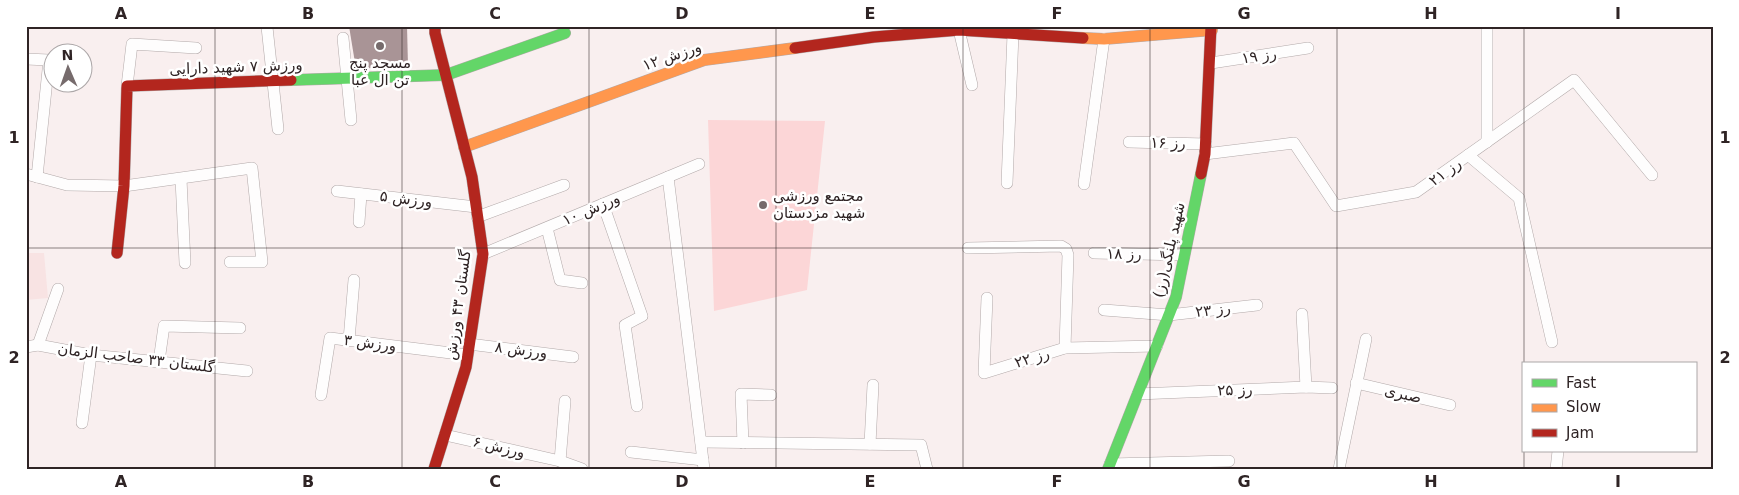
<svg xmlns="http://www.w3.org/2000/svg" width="1739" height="495" viewBox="0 0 1739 495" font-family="'DejaVu Sans','Noto Sans Arabic',sans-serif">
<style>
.built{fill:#f8e3e3}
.green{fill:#fcd6d7}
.building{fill:#a99496}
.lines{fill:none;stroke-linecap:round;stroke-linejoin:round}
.street-casing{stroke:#b2a9a9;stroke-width:12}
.fast-casing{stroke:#b2a9a9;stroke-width:12}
.slow-casing{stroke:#b2a9a9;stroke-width:12}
.jam-casing{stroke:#b2a9a9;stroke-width:12}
.street{stroke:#fefdfd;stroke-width:11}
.fast{stroke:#63d668;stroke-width:11}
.slow{stroke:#ff974d;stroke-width:11}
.jam{stroke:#b3261e;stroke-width:11}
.grid{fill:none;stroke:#2f2425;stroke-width:1;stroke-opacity:0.55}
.poi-dot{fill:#766b6c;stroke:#fff;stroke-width:2}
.labels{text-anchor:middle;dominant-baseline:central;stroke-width:5;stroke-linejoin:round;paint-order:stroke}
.street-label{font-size:15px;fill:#2f2425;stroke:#fff}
.poi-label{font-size:15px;fill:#2f2425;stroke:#fff}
.neatline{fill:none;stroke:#2f2425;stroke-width:2}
.grid-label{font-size:16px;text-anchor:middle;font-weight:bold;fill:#2f2425}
</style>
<rect width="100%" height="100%" fill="#f9efef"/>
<path class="built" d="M26,253h18l4,45 -22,2z"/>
<path class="green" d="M708,120l117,1 -18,169 -93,21z"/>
<path class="building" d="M349,26h58l1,40 -52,3z"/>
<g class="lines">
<defs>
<g id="street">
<path d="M1487,26v116"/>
<path d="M267,27l11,102"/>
<path d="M959,30l13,55"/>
<path d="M343,38l8,82"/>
<path d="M26,59l23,1 -12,117"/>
<path d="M1211,63l97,-15"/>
<path d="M127,86l5,-42 64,4"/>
<path d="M1129,142l77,2"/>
<path d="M1205,154l89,-11 42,63 80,-14 158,-112 78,95"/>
<path d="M1468,155l51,43 33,144"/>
<path d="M26,174l41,11 57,1 128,-18 10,94h-32"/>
<path d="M668,177l36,292"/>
<path d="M181,179l4,84"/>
<path d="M1007,183l6,-149"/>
<path d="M1084,184l20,-145"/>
<path d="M337,191l139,16"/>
<path d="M603,204l39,112 -17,9 12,81"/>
<path d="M477,217l87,-32"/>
<path d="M359,222l2,-28"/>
<path d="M547,228l13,52 22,3"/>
<path d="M968,248l93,-2 5,3 2,6 -3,93"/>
<path d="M1094,253l90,2"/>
<path d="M483,254l216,-90"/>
<path d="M987,298l-3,75 81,-25 92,-2"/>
<path d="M1104,310l65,5 88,-10"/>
<path d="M1302,314l4,73"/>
<path d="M349,340l5,-60"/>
<path d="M469,344l104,13"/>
<path d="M38,345l20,-56"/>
<path d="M26,347l12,-2 53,10 156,16"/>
<path d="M159,361l5,-35 76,2"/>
<path d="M1356,383l94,22"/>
<path d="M1138,394l168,-7 26,1"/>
<path d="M321,395l9,-57 137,17"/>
<path d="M82,423l9,-68"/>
<path d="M445,435l115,26 22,8"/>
<path d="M701,442l220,3 6,24"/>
<path d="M743,443l-2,-49 30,1"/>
<path d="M870,444l3,-59"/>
<path d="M631,452l72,8"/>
<path d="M560,461l5,-60"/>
<path d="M1110,464l119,-3"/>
<path d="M1339,469l27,-130"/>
<path d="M1556,469l2,-18"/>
</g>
<g id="fast">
<path d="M291,80l155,-5 119,-42"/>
<path d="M1108,469l68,-172 25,-123"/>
</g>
<g id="slow">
<path d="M1083,38l21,1 108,-9"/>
<path d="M464,147l240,-87 91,-12"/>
</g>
<g id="jam">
<path d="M795,48l79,-11 85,-7 124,8"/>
<path d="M1201,174l4,-20 6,-128"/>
<path d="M117,253l7,-67 3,-100 164,-6"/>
<path d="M434,469l32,-102 17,-113 -11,-77 -37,-144v-7"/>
</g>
</defs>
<use href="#street" class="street-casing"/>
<use href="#fast" class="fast-casing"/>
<use href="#slow" class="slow-casing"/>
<use href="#jam" class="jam-casing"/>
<use href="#street" class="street"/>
<use href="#fast" class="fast"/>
<use href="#slow" class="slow"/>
<use href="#jam" class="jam"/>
</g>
<path class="grid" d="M215,26v443M402,26v443M589,26v443M776,26v443M963,26v443M1150,26v443M1337,26v443M1524,26v338M26,248h1687M1524,451v18"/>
<g class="poi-dot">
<circle cx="380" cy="46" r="5"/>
<circle cx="763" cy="205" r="5"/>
</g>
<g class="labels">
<g class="street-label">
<text transform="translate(672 56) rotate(-19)">ورزش ۱۲</text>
<text transform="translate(1259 56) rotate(-8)">رز ۱۹</text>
<text transform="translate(236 67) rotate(-2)">ورزش ۷ شهید دارایی</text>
<text transform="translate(1168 143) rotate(2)">رز ۱۶</text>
<text transform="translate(1445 172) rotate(-36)">رز ۲۱</text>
<text transform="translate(406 199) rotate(7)">ورزش ۵</text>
<text transform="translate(591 209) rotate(-23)">ورزش ۱۰</text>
<text transform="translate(1169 250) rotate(-77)">شهید پلنگی(رز)</text>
<text transform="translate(1124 254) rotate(1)">رز ۱۸</text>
<text transform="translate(458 305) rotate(-82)">گلستان ۴۳ ورزش</text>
<text transform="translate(1213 310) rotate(-7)">رز ۲۳</text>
<text transform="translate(370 343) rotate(7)">ورزش ۳</text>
<text transform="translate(521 350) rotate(7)">ورزش ۸</text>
<text transform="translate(136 358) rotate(7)">گلستان ۳۳ صاحب الزمان</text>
<text transform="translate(1032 358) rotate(-17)">رز ۲۲</text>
<text transform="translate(1235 390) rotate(-2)">رز ۲۵</text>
<text transform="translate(1403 394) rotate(13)">صبری</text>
<text transform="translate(499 447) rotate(13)">ورزش ۶</text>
</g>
<g class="poi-label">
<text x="380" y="63">مسجد پنج<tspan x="380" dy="17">تن ال عبا</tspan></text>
<text x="773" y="196" text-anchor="start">مجتمع ورزشی<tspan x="773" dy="17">شهید مزدستان</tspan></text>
</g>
</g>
<rect width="1739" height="495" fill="none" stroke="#ffffff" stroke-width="55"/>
<rect x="1522" y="362" width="175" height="90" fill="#ffffff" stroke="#aca7a8"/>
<rect x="1532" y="379" width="25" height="8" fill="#63d668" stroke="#aca7a8"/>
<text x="1566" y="388" font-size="15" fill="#2f2425">Fast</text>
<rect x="1532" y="404" width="25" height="8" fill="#ff974d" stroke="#aca7a8"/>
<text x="1566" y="412" font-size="15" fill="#2f2425">Slow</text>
<rect x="1532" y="429" width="25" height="8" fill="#b3261e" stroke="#aca7a8"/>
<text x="1566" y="438" font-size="15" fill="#2f2425">Jam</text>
<g transform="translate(68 68) rotate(358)"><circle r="24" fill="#ffffff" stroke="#aca7a8"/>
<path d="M0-4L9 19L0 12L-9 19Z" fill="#766b6c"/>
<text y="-8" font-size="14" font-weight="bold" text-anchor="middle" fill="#2f2425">N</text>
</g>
<rect x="28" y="28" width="1684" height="440" class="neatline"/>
<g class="grid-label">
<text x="121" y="19">A</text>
<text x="308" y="19">B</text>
<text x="495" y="19">C</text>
<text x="682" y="19">D</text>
<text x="870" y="19">E</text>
<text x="1057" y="19">F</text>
<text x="1244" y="19">G</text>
<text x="1431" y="19">H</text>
<text x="1618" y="19">I</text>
<text x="14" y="143">1</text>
<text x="1725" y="143">1</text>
<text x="14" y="363">2</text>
<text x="1725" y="363">2</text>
<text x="121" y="487">A</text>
<text x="308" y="487">B</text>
<text x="495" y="487">C</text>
<text x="682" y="487">D</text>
<text x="870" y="487">E</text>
<text x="1057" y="487">F</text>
<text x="1244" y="487">G</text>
<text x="1431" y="487">H</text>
<text x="1618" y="487">I</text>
</g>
</svg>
